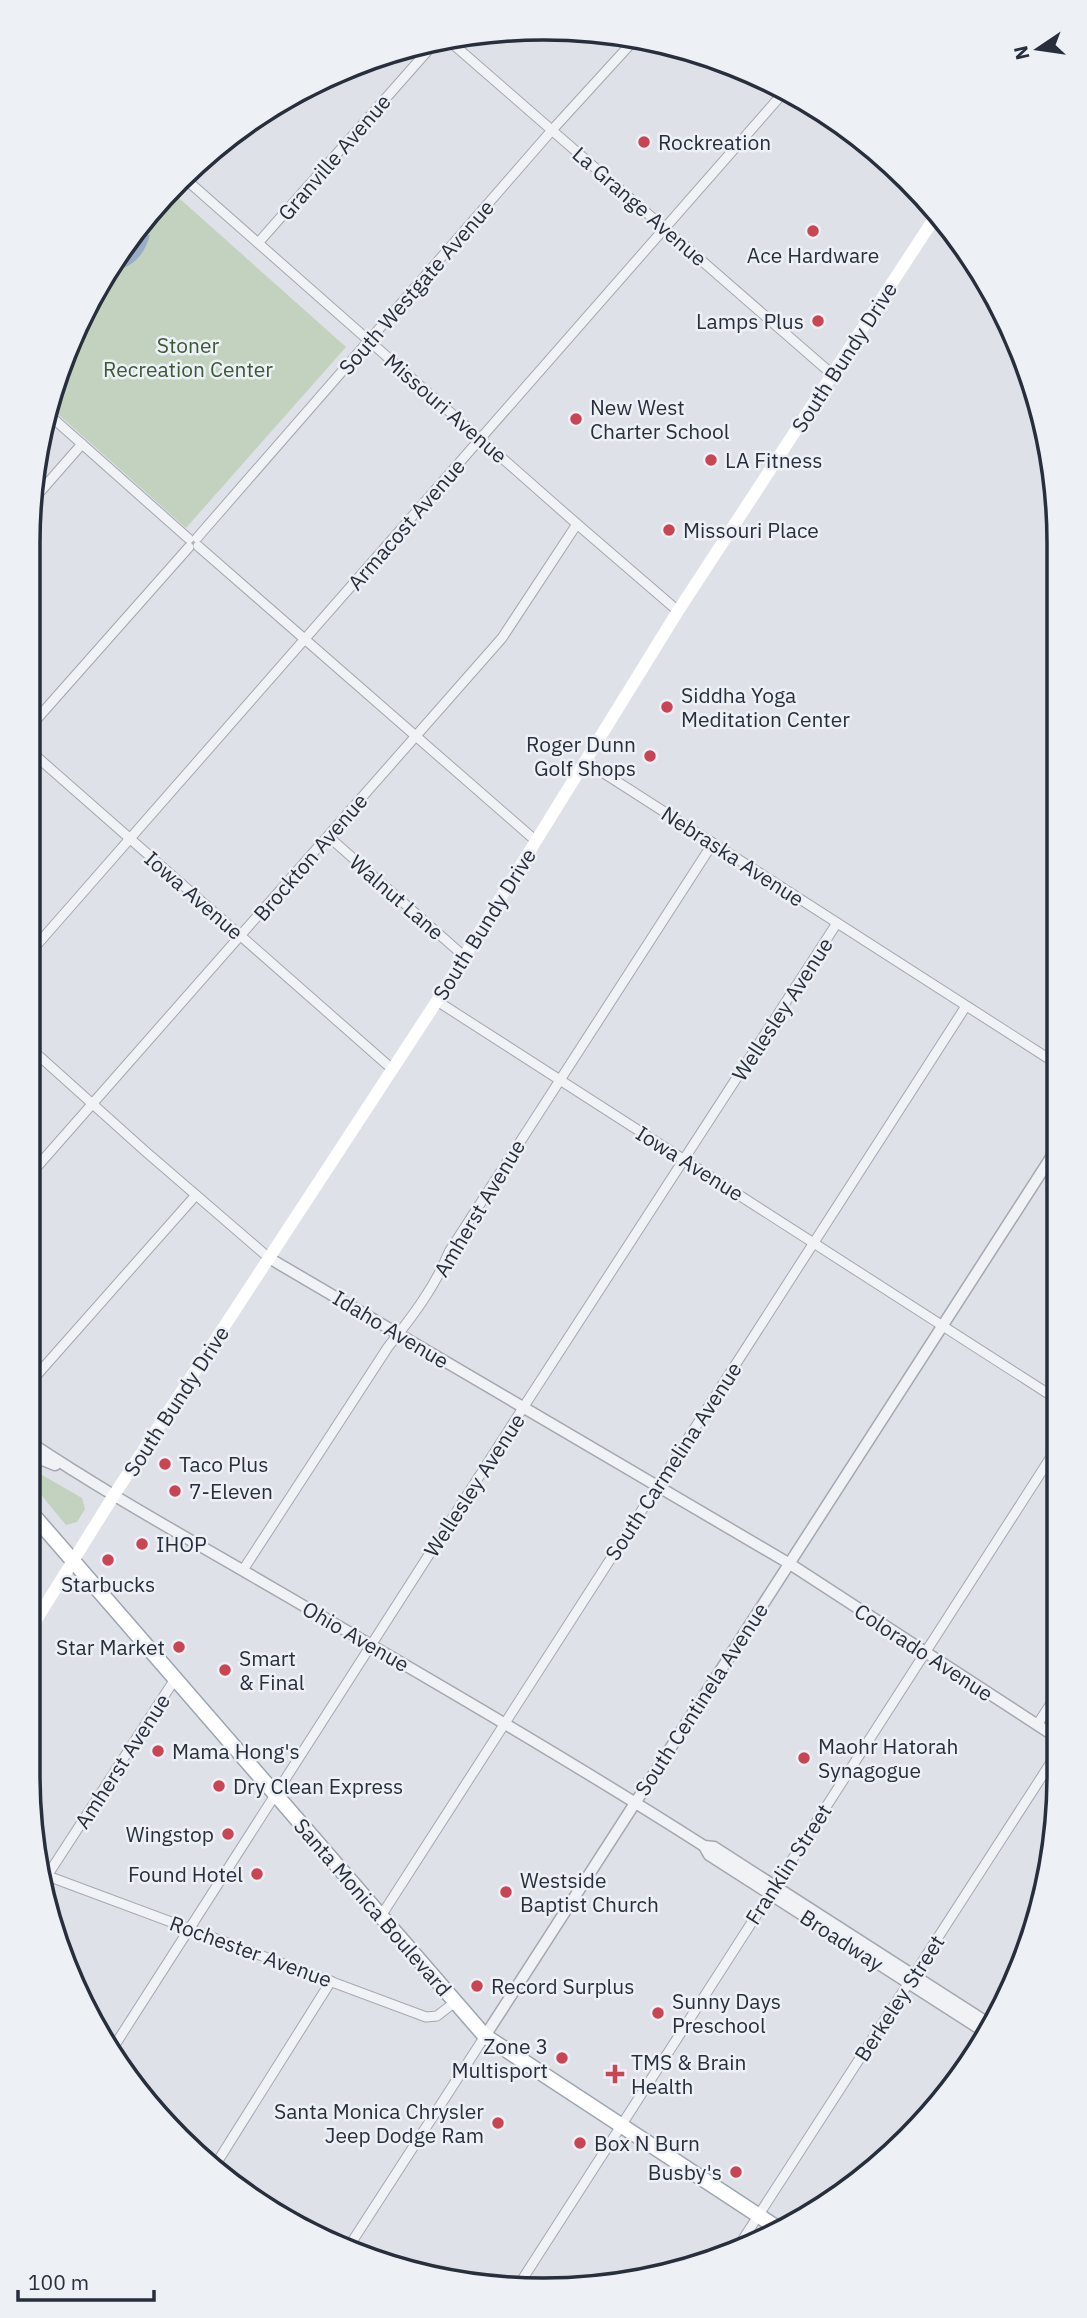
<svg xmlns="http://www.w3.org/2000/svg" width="1087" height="2318" viewBox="0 0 1087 2318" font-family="'IBM Plex Sans',sans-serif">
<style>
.green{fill:#c3d1bf}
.water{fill:#99adc6}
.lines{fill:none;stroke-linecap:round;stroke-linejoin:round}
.minor-casing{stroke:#a3a8b1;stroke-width:11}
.tertiary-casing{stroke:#a3a8b1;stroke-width:13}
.primary-casing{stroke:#9da5b2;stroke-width:17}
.minor{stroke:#f0f2f5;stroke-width:9}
.tertiary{stroke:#f0f2f5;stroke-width:10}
.secondary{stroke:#fff;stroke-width:12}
.primary{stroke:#fff;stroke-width:14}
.poi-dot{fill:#ca4554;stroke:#edf0f5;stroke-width:2.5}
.labels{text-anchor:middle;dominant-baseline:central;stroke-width:5;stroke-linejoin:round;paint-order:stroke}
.poi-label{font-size:21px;fill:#272f3d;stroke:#edf0f5;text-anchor:start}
.street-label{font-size:21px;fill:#272f3d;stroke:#edf0f5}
.park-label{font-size:21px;fill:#3a5935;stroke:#edf0f5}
.rim{fill:none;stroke:#272f3d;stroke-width:3.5}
</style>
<rect width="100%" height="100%" fill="#dee1e7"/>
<g class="green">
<path d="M170,190l176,157 -160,181 -137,-122 18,-60 48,-89z"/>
<path d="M28,1467l54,31 3,11 -8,13 -11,3 -38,-46z"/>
</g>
<path class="water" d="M136,232l4,4 10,-1c-5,17 -13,28 -29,34l-2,-9 -3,-4z"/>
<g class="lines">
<defs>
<g id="minor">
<path d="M446,38l387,337"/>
<path d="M182,176l395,348 101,87"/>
<path d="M258,243l180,-204"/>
<path d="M47,413l142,126"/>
<path d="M32,501l50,-57"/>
<path d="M197,538l356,-409 84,-92"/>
<path d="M198,546l338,295"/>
<path d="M28,729l161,-182"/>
<path d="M28,749l363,319"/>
<path d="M585,761l472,303"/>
<path d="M329,837l136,120"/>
<path d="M28,955l756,-863"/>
<path d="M437,1001l621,399"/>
<path d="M28,1046l117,105 124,107"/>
<path d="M28,1177l474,-539 75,-114"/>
<path d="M28,1385l168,-190"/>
<path d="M243,1570l145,-223c24,-30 47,-60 61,-95l264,-409"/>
<path d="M1037,1725l22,-34"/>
<path d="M45,1875l381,142 11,-1 18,-14"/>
<path d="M45,1879l130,-200"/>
<path d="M381,1916l585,-910"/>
<path d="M113,2048l417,-651 307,-474"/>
<path d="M216,2164l115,-183"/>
<path d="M738,2247l321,-497"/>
<path d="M346,2251l139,-215"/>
<path d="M520,2283l538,-837"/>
</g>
<g id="tertiary">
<path d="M269,1258l521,306 269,175"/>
<path d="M28,1441c79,53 163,99 245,147 144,84 290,168 431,258l10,1 274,176"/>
<path d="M28,1454l27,11"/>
<path d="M704,1846l5,9 274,176"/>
<path d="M485,2036l572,-888"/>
</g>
<path id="primary" d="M28,1509l457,527 297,195"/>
</defs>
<use href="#minor" class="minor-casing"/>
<use href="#tertiary" class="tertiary-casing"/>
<use href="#primary" class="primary-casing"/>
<use href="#minor" class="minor"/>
<use href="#tertiary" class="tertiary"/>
<path class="secondary" d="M28,1633l86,-138 323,-494 241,-390 259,-397"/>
<use href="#primary" class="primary"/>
</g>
<g class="poi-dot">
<circle cx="644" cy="142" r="7"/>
<circle cx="813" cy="231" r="7"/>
<circle cx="818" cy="321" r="7"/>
<circle cx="576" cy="419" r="7"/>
<circle cx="711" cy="460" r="7"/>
<circle cx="669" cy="530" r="7"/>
<circle cx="667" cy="707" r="7"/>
<circle cx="650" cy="756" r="7"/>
<circle cx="165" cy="1464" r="7"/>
<circle cx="175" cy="1491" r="7"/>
<circle cx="142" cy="1544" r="7"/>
<circle cx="108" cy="1560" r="7"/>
<circle cx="179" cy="1647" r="7"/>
<circle cx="225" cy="1670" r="7"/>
<circle cx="158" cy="1751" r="7"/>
<circle cx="804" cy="1758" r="7"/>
<circle cx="219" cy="1786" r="7"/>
<circle cx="228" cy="1834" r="7"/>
<circle cx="257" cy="1874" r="7"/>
<circle cx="506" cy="1892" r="7"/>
<circle cx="477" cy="1986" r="7"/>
<circle cx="658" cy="2013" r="7"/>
<circle cx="562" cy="2058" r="7"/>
<path d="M611.5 2063.5h7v7h7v7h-7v7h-7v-7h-7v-7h7z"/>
<circle cx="498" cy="2123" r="7"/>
<circle cx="580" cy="2143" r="7"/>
<circle cx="736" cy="2172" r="7"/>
</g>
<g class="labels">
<g class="poi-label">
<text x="658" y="142">Rockreation</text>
<text x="813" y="255" text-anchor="middle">Ace Hardware</text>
<text x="804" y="321" text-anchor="end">Lamps Plus</text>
<text x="590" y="407">New West<tspan x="590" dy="24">Charter School</tspan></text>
<text x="725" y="460">LA Fitness</text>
<text x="683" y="530">Missouri Place</text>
<text x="681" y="695">Siddha Yoga<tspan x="681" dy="24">Meditation Center</tspan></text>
<text x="636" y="744" text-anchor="end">Roger Dunn<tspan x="636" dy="24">Golf Shops</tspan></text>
<text x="179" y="1464">Taco Plus</text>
<text x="189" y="1491">7-Eleven</text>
<text x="156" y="1544">IHOP</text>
<text x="108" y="1584" text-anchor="middle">Starbucks</text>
<text x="165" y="1647" text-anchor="end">Star Market</text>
<text x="239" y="1658">Smart<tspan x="239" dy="24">&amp; Final</tspan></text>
<text x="818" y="1746">Maohr Hatorah<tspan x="818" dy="24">Synagogue</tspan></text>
<text x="172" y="1751">Mama Hong's</text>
<text x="233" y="1786">Dry Clean Express</text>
<text x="214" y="1834" text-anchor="end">Wingstop</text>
<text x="243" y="1874" text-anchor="end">Found Hotel</text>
<text x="520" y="1880">Westside<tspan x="520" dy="24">Baptist Church</tspan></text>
<text x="491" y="1986">Record Surplus</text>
<text x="672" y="2001">Sunny Days<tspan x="672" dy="24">Preschool</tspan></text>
<text x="548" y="2046" text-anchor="end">Zone 3<tspan x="548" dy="24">Multisport</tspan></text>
<text x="631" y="2062">TMS &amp; Brain<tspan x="631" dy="24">Health</tspan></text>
<text x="484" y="2111" text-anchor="end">Santa Monica Chrysler<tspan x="484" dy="24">Jeep Dodge Ram</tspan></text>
<text x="594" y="2143">Box N Burn</text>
<text x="722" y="2172" text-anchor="end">Busby's</text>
</g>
<g class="street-label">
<text transform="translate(334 157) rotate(-49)">Granville Avenue</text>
<text transform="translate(640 206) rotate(41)">La Grange Avenue</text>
<text transform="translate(416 287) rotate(-49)">South Westgate Avenue</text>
<text transform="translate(844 357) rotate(-57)">South Bundy Drive</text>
<text transform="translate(446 408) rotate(41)">Missouri Avenue</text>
<text transform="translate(406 524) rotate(-49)">Armacost Avenue</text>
<text transform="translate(733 856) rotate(33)">Nebraska Avenue</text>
<text transform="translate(310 857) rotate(-49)">Brockton Avenue</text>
<text transform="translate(194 895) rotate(41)">Iowa Avenue</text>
<text transform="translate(397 897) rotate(41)">Walnut Lane</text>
<text transform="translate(484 924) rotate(-58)">South Bundy Drive</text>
<text transform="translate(782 1009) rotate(-57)">Wellesley Avenue</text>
<text transform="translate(690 1163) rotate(32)">Iowa Avenue</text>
<text transform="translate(479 1208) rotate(-59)">Amherst Avenue</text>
<text transform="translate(391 1329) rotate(31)">Idaho Avenue</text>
<text transform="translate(176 1401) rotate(-57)">South Bundy Drive</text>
<text transform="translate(673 1461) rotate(-57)">South Carmelina Avenue</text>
<text transform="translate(474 1485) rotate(-57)">Wellesley Avenue</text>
<text transform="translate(356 1636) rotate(30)">Ohio Avenue</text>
<text transform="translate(924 1652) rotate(33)">Colorado Avenue</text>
<text transform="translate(701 1699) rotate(-57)">South Centinela Avenue</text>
<text transform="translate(122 1761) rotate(-57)">Amherst Avenue</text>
<text transform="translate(788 1864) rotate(-57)">Franklin Street</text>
<text transform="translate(373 1907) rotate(49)">Santa Monica Boulevard</text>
<text transform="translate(842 1940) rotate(33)">Broadway</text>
<text transform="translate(251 1951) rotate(20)">Rochester Avenue</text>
<text transform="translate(899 1998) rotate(-57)">Berkeley Street</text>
</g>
<g class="park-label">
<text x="188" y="345">Stoner<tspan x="188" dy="24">Recreation Center</tspan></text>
</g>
</g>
<path d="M0 0H1087V2318H0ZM543 40H544A503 503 0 0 1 1047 543V1775A503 503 0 0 1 544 2278H543A503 503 0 0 1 40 1775V543A503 503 0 0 1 543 40Z" fill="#edf0f5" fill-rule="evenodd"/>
<path class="rim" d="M543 40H544A503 503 0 0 1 1047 543V1775A503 503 0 0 1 544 2278H543A503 503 0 0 1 40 1775V543A503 503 0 0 1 543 40Z"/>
<g transform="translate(1038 49) rotate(257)" stroke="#edf0f5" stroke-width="5" paint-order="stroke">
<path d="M0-5L12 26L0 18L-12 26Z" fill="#272f3d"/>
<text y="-10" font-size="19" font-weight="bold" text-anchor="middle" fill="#272f3d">N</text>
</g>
<path d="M18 2290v10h136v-10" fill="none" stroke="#272f3d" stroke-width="3.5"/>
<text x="28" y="2290" font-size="21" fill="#272f3d" stroke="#edf0f5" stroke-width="5" paint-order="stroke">100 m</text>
</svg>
